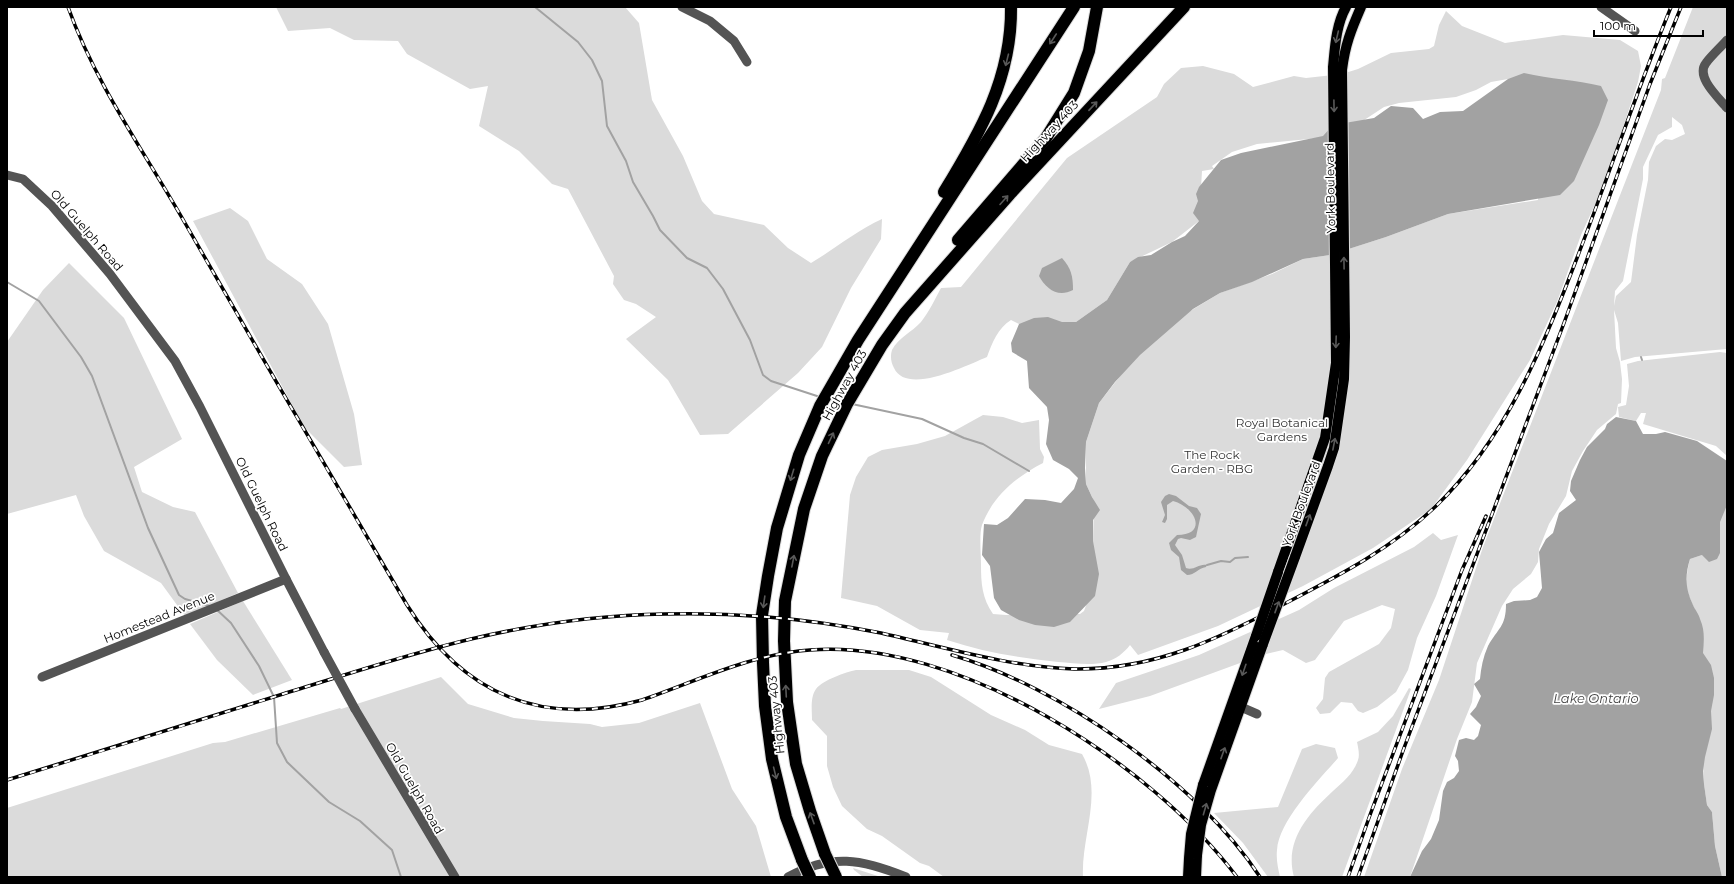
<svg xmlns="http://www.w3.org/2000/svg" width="1734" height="884" viewBox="0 0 1734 884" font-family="Montserrat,sans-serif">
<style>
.green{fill:#dbdbdb;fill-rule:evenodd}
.water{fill:#a2a2a2}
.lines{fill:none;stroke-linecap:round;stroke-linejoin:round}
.stream{stroke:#a2a2a2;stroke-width:2}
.major-casing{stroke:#dbdbdb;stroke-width:12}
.highway-casing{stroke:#dbdbdb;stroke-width:14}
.minor{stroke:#545454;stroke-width:9}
.major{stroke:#000;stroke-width:10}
.highway{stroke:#000;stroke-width:12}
.rail-casing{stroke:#000;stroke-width:3.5}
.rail{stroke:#fff;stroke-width:2;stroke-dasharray:6;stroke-linecap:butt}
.major-bridge-casing{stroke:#dbdbdb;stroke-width:12;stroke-linecap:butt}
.highway-bridge-casing{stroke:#dbdbdb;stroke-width:14;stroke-linecap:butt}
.minor-bridge{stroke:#545454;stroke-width:9}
.major-bridge{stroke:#000;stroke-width:10}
.highway-bridge{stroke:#000;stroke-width:12}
.oneway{stroke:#595959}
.labels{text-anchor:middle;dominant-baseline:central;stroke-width:3.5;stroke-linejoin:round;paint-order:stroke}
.street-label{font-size:12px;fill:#000;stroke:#fff}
.park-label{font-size:12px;fill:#323232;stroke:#fff}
.water-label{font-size:13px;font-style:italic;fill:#434343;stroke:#fff}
</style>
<rect width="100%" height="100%" fill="#fff"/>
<g class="green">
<path d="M276,7h349l14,16 13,77 31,56 19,45 12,13 50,11 24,23 23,15c24,-14 46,-33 71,-44l-1,20 -30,49 -29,59 -24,26 -70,61 -28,1 -32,-55 -42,-41 30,-22 -20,-13 -12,-4 -11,-16 1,-8 -46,-87 -16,-5 -33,-33 -40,-25 9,-40 -18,3 -63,-35 -9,-13 -44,-1 -24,-12 -42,3z"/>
<path d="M1693,7h34v342l-92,8 -14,4 -3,-38 -4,-13 2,38 4,14 2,17 -1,24 -3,1 -2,10 -19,16 -14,21 -11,20 -6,25 -17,28 -10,25 -1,13 -7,12 -18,15 -11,17 -25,57 -5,39 -15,37 -47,138h-46l38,-108 37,-89 44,-133 178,-457 1,-11 3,-1zM1672,117l10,8 3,9 -13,6 -7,-1 -9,7 -7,16 -1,18 -11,55 -6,47 -15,14 -2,10 1,-15 8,-10 20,-102v-12l15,-32 14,-8z"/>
<path d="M1446,11l16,15 43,17 58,-8 57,5 18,11 3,15 -3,16 -34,103 -23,50 -24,67 -27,58 -63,100 -36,49 -58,39 -70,38 -85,40 -80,29 -8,-10c-6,8 -14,14 -24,17 -15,4 -33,1 -48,0 -38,-4 -75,-10 -111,-22l2,-7 -29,-3 -43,-24 -36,-8 9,-103 6,-18 12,-20 14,-7 35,-6 28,-8 38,-21 20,2 19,6 17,-3 1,29 4,8 -1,6c-27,14 -50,33 -61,62 -3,9 -1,29 -1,40 0,18 1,33 12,49l13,1 74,-1 4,-3 10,-27 -1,-43 1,-40 -8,-17v-42l13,-39 55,-70 66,-40 52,-19 31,-15 27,-4 56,-18 62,-23 90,-14 11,-122 -41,1 -17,3 -15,8 -20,7 -57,6 -15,4 -44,29 -83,8 -25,8 -20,14 2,3 -12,2 -3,50 -27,21 -42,20 -23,38 -31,22 -51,5 -14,-7c-13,8 -19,23 -24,37 -20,8 -80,39 -93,11 -3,-5 -4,-12 -2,-18 6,-12 20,-18 29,-28 8,-10 14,-23 20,-34l20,-1 106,-129 90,-61 7,-13 17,-16 22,-2 31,8 19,13 41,-11 12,2 36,-4 16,-5 33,-16 38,-4 5,-3 5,-21z"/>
<path d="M230,208l18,13 19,38 35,25 26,40 26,90 8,51 -18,2 -40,-40 -111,-206z"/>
<path d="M69,263l55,55 58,121 -48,28 8,25 31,15 22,5 43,81 -53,23 -24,-33 -57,-32 -20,-35 -8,-21 -69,19v-172l36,-52z"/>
<path d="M1720,352l7,1v103l-11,-10 -73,-22 3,-11h-5l-5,8 -17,-4 -1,-10 8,-2 3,-19 -2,-22 11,-3z"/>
<path d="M1727,495v382h-5l-7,-31 -3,-34 -5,-7 -3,-21 -9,-175c-10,-17 -10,-31 -5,-50l12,-4z"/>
<path d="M1433,533l8,7 17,-5 -22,61 -19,42 -9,32 -12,22 -19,15 -14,6 -5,-2 -6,-8 -11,-1 -11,11 -10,1 -4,-6 7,-9 2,-21 4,-6 50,-28 12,-16 4,-19 -13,-4 -38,16 -29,39 -9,3 -23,-13 -21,5 -112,41 -51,13 17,-26 83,-28 100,-45 35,-22 80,-41z"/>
<path d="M243,601l49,79 -39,15 -36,-35 -27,-36z"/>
<path d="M856,670h53l22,7 60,38 34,15 24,15 33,9c22,38 -1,82 1,123h-139l-15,-11 -9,-3 -38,-27 -15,-7 -25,-23 -9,-19 -6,-21v-30l-15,-16c0,-9 -2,-23 4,-31 7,-9 30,-17 40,-19z"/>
<path d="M441,677l27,27 46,14 29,3 47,3 12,3 37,-4 61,-20 32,86 24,37 15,51h-764v-69l206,-65 12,-1 115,-34 1,1z"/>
<path d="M1409,688l2,1 -69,188h-48c-10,-36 14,-63 39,-86 10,-9 21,-18 25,-31 2,-5 0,-13 -1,-18l21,-10 15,-16z"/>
<path d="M1316,744l19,4 3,10c-19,22 -59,62 -61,92 -1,9 1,18 3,27h-12l-25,-34 -29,-30 64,-6 24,-58z"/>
<path d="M853,868l28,9h-18l-9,-7z"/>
</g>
<g class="water">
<path d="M1524,73c26,6 52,7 77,13l7,14 -9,25 -25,56 -14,14 -112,19 -62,23 -56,18 -27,4 -51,23 -32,11 -27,16 -53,46 -25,27 -16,21 -13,39 -1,26 1,16 6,13 8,13 -7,10v21l6,33 -4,22 -25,26 -16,5 -19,-2 -16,-5 -18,-10 -7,-12 -4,-32 -8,-11 2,-31 13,1 11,-7 17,-19 20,1 16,3 13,-14 4,-11 -9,-9 -16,-9 -7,-16 3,-24 -2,-13 -18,-19 -2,-27 -15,-9 -1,-9 8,-19 15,-6 14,-1 14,5h14l31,-22 23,-38 8,-5 13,-2 21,-13 13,-6 14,-15 -6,-8 5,-12 -2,-7 3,-7 22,-27 20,-7 82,-17 10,-11 41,-7 17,-12 22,2 10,11 17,-7 23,-1 45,-32z"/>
<path d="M1062,258c9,10 11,18 11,32 -15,8 -27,-1 -34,-14l3,-8z"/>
<path d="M1616,417l20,4 7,13h13l9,-2 32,9 30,20v44l-7,17v31l-3,6 -8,3 -7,-7 -12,4c-5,16 -5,30 3,46 2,5 6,9 7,14 5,11 4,22 3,34l8,12 3,13v17l-3,16 1,18 -7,28 -2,14 1,13 3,21 5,7 3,34 7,31h-312l12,-26 9,-12 8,-19 4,-29 4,-9 7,-4 5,-7 -1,-10 -3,-5 4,-16 7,-2 8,2 4,-4 3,-11 -11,-11 6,-7 5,-11 -7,-12 6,-5c1,-11 3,-22 8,-33 10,-18 18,-19 18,-42l8,-3 16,-1 7,-3 5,-9 -3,-36 7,-13 7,-6 6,-20 17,-13 -6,-9 1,-10 9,-21 7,-13 18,-18 2,-5z"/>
<path d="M1169,494l7,2 13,10 8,2 4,6 -5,23 -6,3 -9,-2 -3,1 -3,6 7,10 4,13c8,3 13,-5 21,-3l-1,2c-8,1 -11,8 -19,8l-6,-5 -2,-13 -8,-7 -2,-7 8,-8c31,0 19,-28 -4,-34l-6,4v14l-2,4 -3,-1 3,-7 -4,-13 4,-6z"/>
</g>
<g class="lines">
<g class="stream">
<path d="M535,7l43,35 14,18 10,21 5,45 19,35 7,21 20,34 7,14 27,28 20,10 16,21 27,51 13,35 8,6 49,16"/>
<path d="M7,282l32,19 42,56 11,19 56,152 31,67 6,4 25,7"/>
<path d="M1641,357l1,3"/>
<path d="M829,399l15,3"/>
<path d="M852,404l70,15 42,19 19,6 46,27"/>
<path d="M1207,565l14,-4 9,1 5,-4 13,-1"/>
<path d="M216,609l15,14 28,43 15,31 3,46 10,19 42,40 31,19 32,29 9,27"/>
</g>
<defs>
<g id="major">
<path d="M1295,557l33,-91 6,-18 10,-69 1,-42 -3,-267c3,-25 9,-40 19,-63"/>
<path d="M1278,572l47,-134 11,-75 -3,-296c2,-20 3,-42 13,-60"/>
<path d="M1203,785l53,-149"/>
<path d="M1211,790l52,-146"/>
<path d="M1188,877l1,-19"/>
<path d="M1196,877l1,-22"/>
</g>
<g id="highway">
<path d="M944,192c36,-59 68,-114 67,-185"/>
<path d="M958,240l88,-102 28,-45 15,-42 8,-44"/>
<path d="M825,854l-15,-43 -14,-47 -9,-62 -3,-61 1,-40 19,-92 18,-53 25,-52 35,-59 23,-32 105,-119 174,-187"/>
<path d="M802,860l-16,-43 -14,-58 -7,-53 -2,-43 -1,-48 6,-39 9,-48 22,-73 21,-49 38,-66 216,-333"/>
</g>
</defs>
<use href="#major" class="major-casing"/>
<use href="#highway" class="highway-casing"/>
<g class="minor">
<path d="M682,7l28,14 24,20 13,21"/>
<path d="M1601,7l34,24"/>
<path d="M1727,40c-7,8 -15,15 -21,23 -11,14 13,35 21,45"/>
<path d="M7,175l16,4 29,27 58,68 65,87 25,46 86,172 38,73"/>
<path d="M42,677l244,-98"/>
<path d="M1234,704l23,10"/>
<path d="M355,709l100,168"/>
<path d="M788,877c43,-24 74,-18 118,0"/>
</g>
<use href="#major" class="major"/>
<use href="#highway" class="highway"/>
<defs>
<g id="rail">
<path d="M68,7c28,78 76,144 117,216 73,128 147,255 222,382 55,88 133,123 235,95 55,-19 109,-46 168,-50 147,-12 341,113 427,227"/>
<path d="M952,655c107,31 247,128 308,222"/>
<path d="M7,780c92,-28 184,-57 276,-86 62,-19 125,-40 188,-55 64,-15 129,-24 194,-25 73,-2 145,5 216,19 63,14 128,34 193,36 81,1 144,-30 214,-67 52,-27 104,-54 147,-95 71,-68 107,-158 142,-249 32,-83 60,-168 94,-251"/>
<path d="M1348,877l22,-62 92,-245 24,-54"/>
<path d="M1358,877l46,-129 160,-425 86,-239 31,-77"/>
</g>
</defs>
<use href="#rail" class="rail-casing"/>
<use href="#rail" class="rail"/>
<defs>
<g id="major-bridge">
<path d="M1256,636l22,-64"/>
<path d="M1263,644l32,-87"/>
<path d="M1197,855l4,-30 10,-35"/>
<path d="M1189,858l2,-24 12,-49"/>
</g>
<g id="highway-bridge">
<path d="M825,854l11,23"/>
<path d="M802,860l8,17"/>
</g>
</defs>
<use href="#major-bridge" class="major-bridge-casing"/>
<use href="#highway-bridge" class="highway-bridge-casing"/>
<path class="minor-bridge" d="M324,652l31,57"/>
<use href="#major-bridge" class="major-bridge"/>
<use href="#highway-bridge" class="highway-bridge"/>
</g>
<defs><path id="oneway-shaft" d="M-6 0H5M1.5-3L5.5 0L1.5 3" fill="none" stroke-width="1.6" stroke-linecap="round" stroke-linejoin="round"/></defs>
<g class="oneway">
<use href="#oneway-shaft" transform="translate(1337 37) rotate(103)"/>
<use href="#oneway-shaft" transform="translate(1053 39) rotate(123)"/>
<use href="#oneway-shaft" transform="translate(1007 60) rotate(104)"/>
<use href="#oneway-shaft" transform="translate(1093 106) rotate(-47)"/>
<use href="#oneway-shaft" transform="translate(1334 106) rotate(89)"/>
<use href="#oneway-shaft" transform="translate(1004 200) rotate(-48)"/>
<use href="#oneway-shaft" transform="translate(1344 263) rotate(-91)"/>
<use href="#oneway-shaft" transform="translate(1336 342) rotate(92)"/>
<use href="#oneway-shaft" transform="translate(831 438) rotate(-65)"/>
<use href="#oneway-shaft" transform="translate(1334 444) rotate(-79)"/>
<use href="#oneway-shaft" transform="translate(792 475) rotate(107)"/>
<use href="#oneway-shaft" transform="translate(1308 520) rotate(-70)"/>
<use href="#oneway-shaft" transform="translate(793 561) rotate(-79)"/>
<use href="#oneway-shaft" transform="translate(764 602) rotate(98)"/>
<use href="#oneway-shaft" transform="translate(1277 607) rotate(-70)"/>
<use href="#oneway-shaft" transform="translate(1244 670) rotate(109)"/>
<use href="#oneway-shaft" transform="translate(786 691) rotate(-93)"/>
<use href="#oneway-shaft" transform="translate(1223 753) rotate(-70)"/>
<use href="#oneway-shaft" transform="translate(775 773) rotate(76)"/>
<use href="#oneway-shaft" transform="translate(1205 809) rotate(-74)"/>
<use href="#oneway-shaft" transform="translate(812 818) rotate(-110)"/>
</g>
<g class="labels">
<g class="street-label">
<text transform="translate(1049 131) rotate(-47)">Highway 403</text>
<text transform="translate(1330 188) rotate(-91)">York Boulevard</text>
<text transform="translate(87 230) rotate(49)">Old Guelph Road</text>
<text transform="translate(844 385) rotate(-61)">Highway 403</text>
<text transform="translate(262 504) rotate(64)">Old Guelph Road</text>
<text transform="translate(1301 504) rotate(-70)">York Boulevard</text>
<text transform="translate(159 617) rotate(-22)">Homestead Avenue</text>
<text transform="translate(776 715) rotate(-96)">Highway 403</text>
<text transform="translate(415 788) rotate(60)">Old Guelph Road</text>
</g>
<g class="park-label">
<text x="1282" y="422">Royal Botanical<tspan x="1282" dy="14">Gardens</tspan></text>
<text x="1212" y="454">The Rock<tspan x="1212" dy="14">Garden - RBG</tspan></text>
</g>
<g class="water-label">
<text x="1596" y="698">Lake Ontario</text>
</g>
</g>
<rect width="1734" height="884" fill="none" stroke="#000000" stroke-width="16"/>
<path d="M1594 30v6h109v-6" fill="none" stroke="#000000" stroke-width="2"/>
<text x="1600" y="30" font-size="12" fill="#000000" stroke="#ffffff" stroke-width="3" paint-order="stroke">100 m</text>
</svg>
